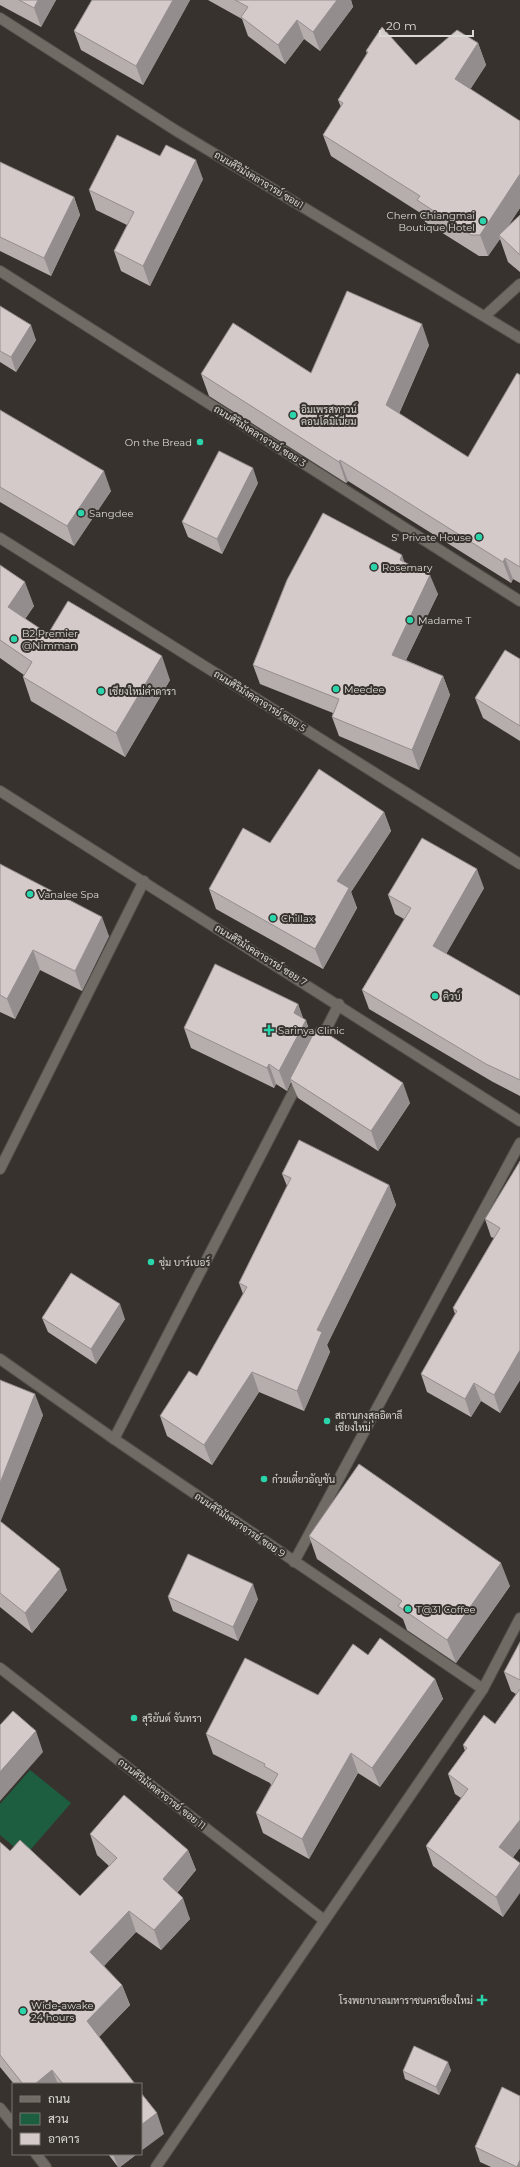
<svg xmlns="http://www.w3.org/2000/svg" width="520" height="2167" viewBox="0 0 520 2167" font-family="Montserrat,Sarabun,sans-serif">
<style>
.green{fill:#1e5e40}
.lines{fill:none;stroke-linecap:round;stroke-linejoin:round}
.minor-casing{stroke:#534f4b;stroke-width:12}
.minor{stroke:#706b65;stroke-width:10}
.wall{fill:#b6aead}
.shaded-wall{fill:#948d8d}
.building{fill:#d4cac9;stroke:#948d8d}
.poi-dot{fill:#2ad5ac;stroke:#37322d;stroke-width:1.5}
.labels{text-anchor:middle;dominant-baseline:central;stroke-width:4;stroke-linejoin:round;paint-order:stroke}
.street-label{font-size:10px;fill:#dbd8d5;stroke:#37322d}
.poi-label{font-size:10px;fill:#dbd8d5;stroke:#37322d;text-anchor:start}
</style>
<rect width="100%" height="100%" fill="#37322d"/>
<path class="green" d="M30,1770l41,33 -46,53 -25,-21v-31z"/>
<g class="lines">
<defs>
<g id="minor">
<path d="M0,18l175,112 345,208"/>
<path d="M0,271l520,330"/>
<path d="M485,316l35,-32"/>
<path d="M0,538l520,326"/>
<path d="M0,791l520,330"/>
<path d="M319,1043l20,-39"/>
<path d="M0,1169l144,-288"/>
<path d="M0,1359l114,80 369,250"/>
<path d="M114,1439l186,-360"/>
<path d="M294,1562l226,-419"/>
<path d="M0,1668l324,252"/>
<path d="M0,2108l13,16"/>
<path d="M36,2154l10,13"/>
<path d="M156,2167l327,-478 37,-71"/>
</g>
</defs>
<use href="#minor" class="minor-casing"/>
<use href="#minor" class="minor"/>
</g>
<g class="wall">
<path d="M0,0h56l-15,27 -41,-22z"/>
<path d="M92,0h98l-47,85 -62,-35 -7,-19z"/>
<path d="M208,0h143l2,7 -33,44 -16,-12 -19,25 -37,-28 -6,-17z"/>
<path d="M478,43l8,22 -16,24 50,32v87l-12,18 12,-11v57l-12,-10 -8,-23 -12,17h-9l-54,-34 -3,-8 -91,-58 -8,-21 18,-28 -3,-7 29,-46 -1,-3 50,14z"/>
<path d="M160,156l43,23 -53,107 -29,-15 -7,-20 13,-26 -31,-15 -7,-20z"/>
<path d="M0,162l74,35 6,18 -29,61 -51,-25z"/>
<path d="M0,306l36,34 -20,32 -16,-10z"/>
<path d="M429,345l-30,69 69,43 52,-82v208l-7,-4 -2,4 -163,-102 -2,2 -137,-87 -8,-22 110,-1z"/>
<path d="M0,410l111,81 -37,55 -74,-44z"/>
<path d="M258,483l-36,71 -34,-17 -6,-15z"/>
<path d="M405,562l33,32 -32,66 37,16 7,19 -31,75 -80,-34 -7,-19 1,-4 -73,-29 -7,-19z"/>
<path d="M0,565l34,41 -9,13 23,15 122,46 -45,77 -94,-56 -8,-24 1,-2 -24,-17z"/>
<path d="M520,659v82l-37,-23 -8,-20z"/>
<path d="M384,812l7,19 -40,61 6,16 -34,61 -107,-60 -7,-20 61,-46z"/>
<path d="M0,864l109,72 -27,55 -42,-21 -25,49 -15,-7z"/>
<path d="M484,888l-38,66 74,42v-1v101l-27,-14 -124,-73 -7,-19 42,-71 -9,-5 -7,-19z"/>
<path d="M298,1004l5,15 9,18 98,66 -32,48 -80,-53 -7,-16 -4,9 -11,-7 -2,4 -83,-40 -7,-20z"/>
<path d="M520,1161v219l-20,33 -19,-12 -10,16 -44,-25 -6,-18 34,-60 -2,-6 41,-70 -3,-1 -6,-18z"/>
<path d="M282,1174l107,11 7,20 -69,140 3,7 -26,59 -45,-19 -47,73 -45,-29 -7,-20 37,-40 46,-82 -4,-11 48,-97z"/>
<path d="M42,1318l83,1 -29,45 -48,-32z"/>
<path d="M0,1380l43,35 -43,107 67,68 -35,43 -32,-26z"/>
<path d="M309,1536l201,50 -54,77 -49,-33 -4,-11 -86,-60z"/>
<path d="M168,1597l90,2 -20,42 -65,-30z"/>
<path d="M520,1642v206l-7,9 -10,60 -70,-51 -7,-20 35,-48 -6,-4 -7,-20 17,-23 -2,-6 32,-21 21,-30 -5,-3 -7,-19z"/>
<path d="M368,1655l67,24 8,20 -63,88 -22,-14 -49,86 -46,-26 -7,-20 15,-28 -1,-2 -57,-29 -7,-20 112,-39z"/>
<path d="M90,1834l98,16 8,20 -19,23 13,26 -29,31 -25,-18 -32,34 18,19 8,20 -31,32 36,47h-121l-14,-17v-225l10,9 70,45 29,-30 -12,-11z"/>
<path d="M451,2070l-12,25 -34,-16 -2,-8z"/>
<path d="M475,2147l45,20h-29l-11,-5z"/>
<path d="M108,2154h29l-17,13h-2z"/>
</g>
<g class="shaded-wall">
<path d="M38,0h18l-15,27 -7,-19z"/>
<path d="M173,0h17l-47,85 -7,-19z"/>
<path d="M337,0h14l2,7 -33,44 -7,-19z"/>
<path d="M297,20l7,19 -19,25 -7,-19z"/>
<path d="M478,43l8,22 -23,36 -8,-22z"/>
<path d="M196,160l7,19 -53,107 -7,-20z"/>
<path d="M520,174v34l-19,29 -2,-2 1,4 -12,17 -8,-21z"/>
<path d="M74,197l6,18 -29,61 -7,-18z"/>
<path d="M422,324l7,21 -36,82 -7,-22z"/>
<path d="M31,325l5,15 -20,32 -5,-15z"/>
<path d="M340,460l8,21 -2,2 -7,-21z"/>
<path d="M253,468l5,15 -36,71 -5,-15z"/>
<path d="M104,471l7,20 -37,55 -7,-20z"/>
<path d="M402,555l7,20 -9,-15z"/>
<path d="M505,558l8,21 -2,4 -8,-21z"/>
<path d="M430,575l8,19 -39,80 -7,-19z"/>
<path d="M25,582l9,24 -17,25 -9,-24z"/>
<path d="M162,656l8,24 -45,77 -9,-24z"/>
<path d="M443,676l7,19 -31,75 -7,-20z"/>
<path d="M384,812l7,19 -40,61 6,16 -34,61 -8,-20 22,-68z"/>
<path d="M477,869l7,19 -44,77 -7,-19z"/>
<path d="M102,917l7,19 -27,55 -7,-20z"/>
<path d="M33,950l7,20 -25,49 -8,-20z"/>
<path d="M298,1004l7,19 1,-3 7,20 -23,39 1,3 -4,9 -8,-20 15,-58z"/>
<path d="M269,1064l7,20 -2,4 -7,-20z"/>
<path d="M403,1083l7,20 -32,48 -7,-20z"/>
<path d="M389,1185l7,20 -69,140 3,7 -26,59 -7,-20 20,-61z"/>
<path d="M120,1304l5,15 -29,45 -5,-15z"/>
<path d="M520,1350v30l-20,33 -6,-18z"/>
<path d="M252,1372l7,20 -47,73 -8,-20z"/>
<path d="M474,1383l7,18 -10,16 -6,-18z"/>
<path d="M35,1394l8,21 -43,108v-40z"/>
<path d="M501,1563l9,23 -54,77 -9,-23z"/>
<path d="M60,1569l7,21 -35,43 -7,-20z"/>
<path d="M253,1584l5,15 -20,42 -5,-14z"/>
<path d="M435,1679l8,20 -63,88 -8,-19z"/>
<path d="M36,1731l7,21 -43,49v-29z"/>
<path d="M351,1753l7,20 -49,86 -7,-20z"/>
<path d="M520,1820v28l-14,19 -7,-20z"/>
<path d="M188,1850l8,20 -26,30 -7,-21z"/>
<path d="M520,1864v29l-17,24 -7,-20z"/>
<path d="M183,1898l7,21 -29,31 -7,-20z"/>
<path d="M129,1911l7,21 -38,40 -8,-20z"/>
<path d="M122,1985l8,20 -36,37 -7,-21z"/>
<path d="M448,2062l3,8 -12,25 -3,-8z"/>
<path d="M52,2070l6,14h-23z"/>
<path d="M157,2113l7,21 -23,17v-26z"/>
<path d="M113,2154h24l-17,13h-2z"/>
<path d="M520,2160v7h-3z"/>
</g>
<g class="building">
<path d="M19,0h19l-4,8z"/>
<path d="M92,0h81l-37,66 -62,-35z"/>
<path d="M235,0h102l-24,32 -16,-12 -19,25 -37,-28 7,-10z"/>
<path d="M382,27l34,38 41,-35 21,13 -23,36 65,42v53l-40,61h-9l-54,-35 3,-4 -97,-61 20,-32 -5,-3 30,-48 -2,-1z"/>
<path d="M117,135l43,21 6,-11 30,15 -53,106 -29,-15 20,-39 -45,-22z"/>
<path d="M0,162l74,35 -30,61 -44,-21z"/>
<path d="M520,215v40l-21,-20z"/>
<path d="M347,291l75,33 -36,81 82,52 49,-84 3,2v192l-15,-9 -2,4 -163,-102 -1,2 -138,-88 32,-51 78,50z"/>
<path d="M0,306l31,19 -20,32 -11,-6z"/>
<path d="M0,410l104,61 -37,55 -67,-39z"/>
<path d="M219,451l34,17 -36,71 -35,-17z"/>
<path d="M323,513l79,42 -2,5 30,15 -38,80 51,21 -31,74 -80,-33 7,-18 -86,-34 34,-85z"/>
<path d="M0,565l25,17 -17,25 40,27 20,-33 94,55 -46,77 -93,-56 9,-15 -32,-22z"/>
<path d="M505,650l15,9v67l-45,-28z"/>
<path d="M319,769l65,43 -47,69 12,7 -34,61 -106,-60 34,-61 27,15z"/>
<path d="M422,838l55,31 -44,77 87,50v-1v85l-34,-16 -124,-74 49,-82 -23,-13z"/>
<path d="M0,864l102,53 -27,54 -42,-21 -26,49 -7,-4z"/>
<path d="M215,964l83,40 -4,9 12,7 -27,51 -10,-7 -2,4 -83,-40z"/>
<path d="M317,1027l86,56 -32,48 -81,-52z"/>
<path d="M299,1140l90,45 -72,145 5,2 -25,59 -45,-19 -48,73 -44,-29 29,-45 8,5 50,-89 -8,-4 52,-105 -9,-4z"/>
<path d="M520,1161v189l-26,45 -20,-12 -9,16 -44,-25 36,-63 -4,-3 47,-80 -15,-9z"/>
<path d="M71,1273l49,31 -29,45 -49,-31z"/>
<path d="M0,1380l35,14 -35,89z"/>
<path d="M359,1464l142,99 -54,77 -49,-34 4,-5 -93,-65z"/>
<path d="M0,1521l60,48 -35,44 -25,-20z"/>
<path d="M188,1554l65,30 -20,43 -65,-30z"/>
<path d="M380,1638l55,41 -63,89 -21,-15 -49,86 -46,-26 22,-39 -14,-8 1,-2 -59,-30 39,-76 73,37 35,-51 15,11z"/>
<path d="M520,1642v38l-16,-8z"/>
<path d="M520,1689v131l-21,27 21,16v1l-24,33 -70,-51 42,-57 -20,-15 19,-26 -4,-3 21,-30 11,9z"/>
<path d="M13,1711l23,20 -36,41v-47z"/>
<path d="M124,1795l64,55 -25,29 20,19 -29,32 -25,-19 -39,41 32,33 -35,36 48,63h-72l-11,-14 -17,14h-12l-23,-29v-213l10,9 10,-11 60,56 37,-38 -27,-24z"/>
<path d="M414,2046l34,16 -12,25 -33,-16z"/>
<path d="M502,2087l18,9v64l-3,7 -42,-20z"/>
<path d="M141,2093l16,20 -16,12z"/>
</g>
<g class="poi-dot">
<circle cx="483" cy="221" r="4"/>
<circle cx="293" cy="415" r="4"/>
<circle cx="200" cy="442" r="4"/>
<circle cx="81" cy="513" r="4"/>
<circle cx="479" cy="537" r="4"/>
<circle cx="374" cy="567" r="4"/>
<circle cx="410" cy="620" r="4"/>
<circle cx="14" cy="639" r="4"/>
<circle cx="336" cy="689" r="4"/>
<circle cx="101" cy="691" r="4"/>
<circle cx="30" cy="894" r="4"/>
<circle cx="273" cy="918" r="4"/>
<circle cx="435" cy="996" r="4"/>
<path d="M267 1024h4v4h4v4h-4v4h-4v-4h-4v-4h4z"/>
<circle cx="151" cy="1262" r="4"/>
<circle cx="327" cy="1421" r="4"/>
<circle cx="264" cy="1479" r="4"/>
<circle cx="408" cy="1609" r="4"/>
<circle cx="134" cy="1718" r="4"/>
<path d="M480 1994h4v4h4v4h-4v4h-4v-4h-4v-4h4z"/>
<circle cx="23" cy="2011" r="4"/>
</g>
<g class="labels">
<g class="street-label">
<text transform="translate(259 180) rotate(31)">ถนนศิริมังคลาจารย์ ซอย1</text>
<text transform="translate(260 436) rotate(32)">ถนนศิริมังคลาจารย์ ซอย 3</text>
<text transform="translate(260 701) rotate(32)">ถนนศิริมังคลาจารย์ ซอย 5</text>
<text transform="translate(261 955) rotate(32)">ถนนศิริมังคลาจารย์ ซอย 7</text>
<text transform="translate(240 1525) rotate(34)">ถนนศิริมังคลาจารย์ ซอย 9</text>
<text transform="translate(162 1794) rotate(38)">ถนนศิริมังคลาจารย์ ซอย 11</text>
</g>
<g class="poi-label">
<text x="475" y="215" text-anchor="end">Chern Chiangmai<tspan x="475" dy="12">Boutique Hotel</tspan></text>
<text x="301" y="409">อิมเพรสทาวน์<tspan x="301" dy="12">คอนโดมิเนียม</tspan></text>
<text x="192" y="442" text-anchor="end">On the Bread</text>
<text x="89" y="513">Sangdee</text>
<text x="471" y="537" text-anchor="end">S' Private House</text>
<text x="382" y="567">Rosemary</text>
<text x="418" y="620">Madame T</text>
<text x="22" y="633">B2 Premier<tspan x="22" dy="12">@Nimman</tspan></text>
<text x="344" y="689">Meedee</text>
<text x="109" y="691">เชียงใหม่คำดารา</text>
<text x="38" y="894">Vanalee Spa</text>
<text x="281" y="918">Chillax</text>
<text x="443" y="996">คิวบ์</text>
<text x="278" y="1030">Sarinya Clinic</text>
<text x="159" y="1262">ชุ่ม บาร์เบอร์</text>
<text x="335" y="1415">สถานกงสุลอิตาลี<tspan x="335" dy="12">เชียงใหม่</tspan></text>
<text x="272" y="1479">ก๋วยเตี๋ยวอัญชัน</text>
<text x="416" y="1609">T@31 Coffee</text>
<text x="142" y="1718">สุริยันต์ จันทรา</text>
<text x="473" y="2000" text-anchor="end">โรงพยาบาลมหาราชนครเชียงใหม่</text>
<text x="31" y="2005">Wide-awake<tspan x="31" dy="12">24 hours</tspan></text>
</g>
</g>
<rect x="12" y="2083" width="130" height="72" fill="#37322d" stroke="#797470"/>
<rect x="20" y="2096" width="20" height="6" fill="#706b65" stroke="#797470"/>
<text x="48" y="2103" font-size="12" fill="#dbd8d5">ถนน</text>
<rect x="20" y="2113" width="20" height="12" fill="#1e5e40" stroke="#797470"/>
<text x="48" y="2123" font-size="12" fill="#dbd8d5">สวน</text>
<rect x="20" y="2133" width="20" height="12" fill="#d4cac9" stroke="#797470"/>
<text x="48" y="2143" font-size="12" fill="#dbd8d5">อาคาร</text>
<path d="M380 30v6h93v-6" fill="none" stroke="#dbd8d5" stroke-width="2"/>
<text x="386" y="30" font-size="12" fill="#dbd8d5" stroke="#37322d" stroke-width="3" paint-order="stroke">20 m</text>
</svg>
